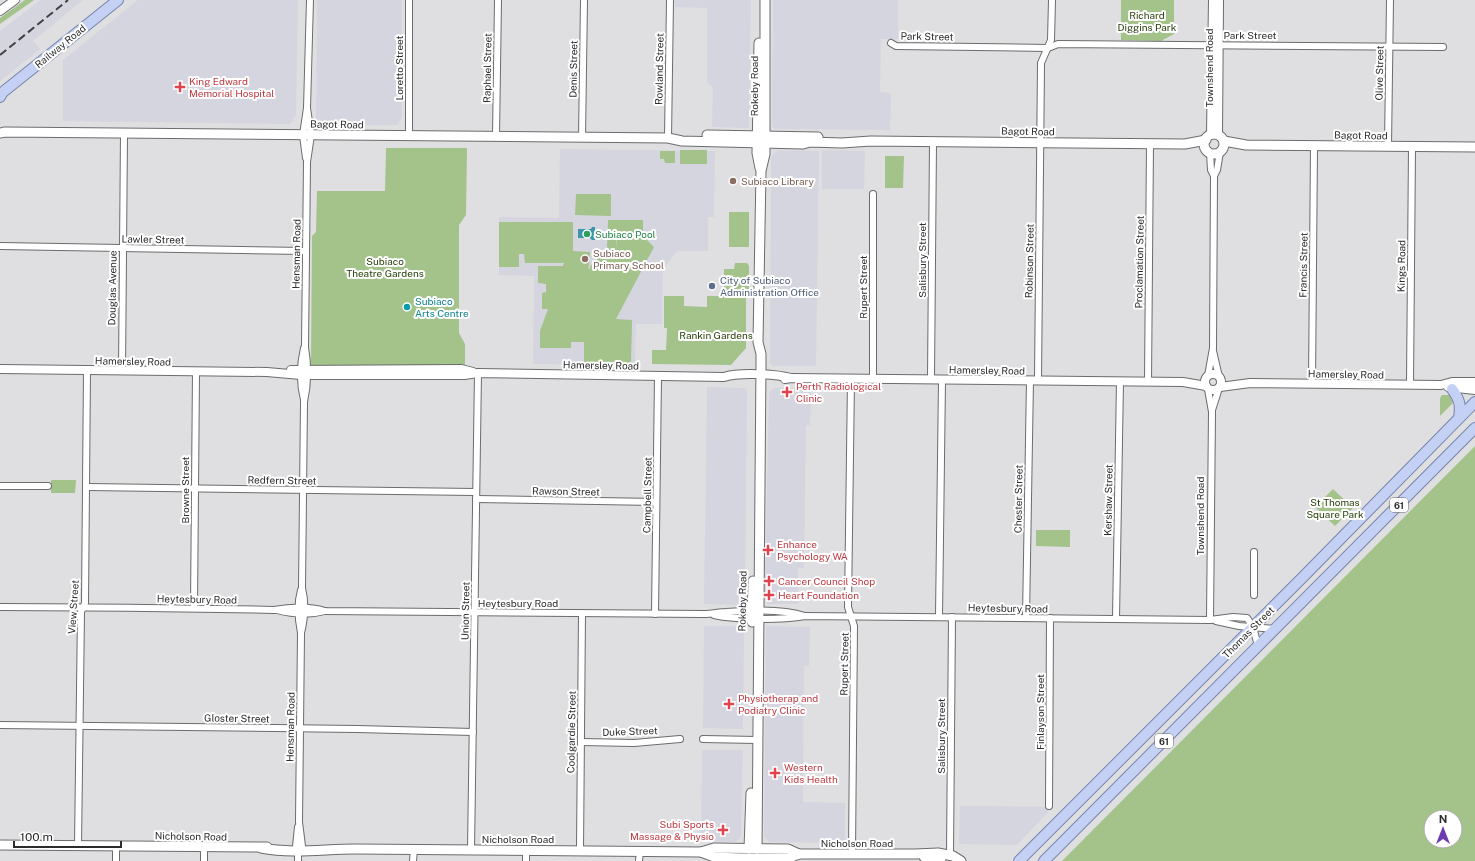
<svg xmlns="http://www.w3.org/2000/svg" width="1475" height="861" viewBox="0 0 1475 861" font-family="'Public Sans',sans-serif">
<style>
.built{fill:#d4d5de}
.green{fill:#a3c38a;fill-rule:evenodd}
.water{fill:#3b95ab}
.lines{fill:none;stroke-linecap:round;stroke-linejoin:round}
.minor-casing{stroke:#6b6c6d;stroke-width:8}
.tertiary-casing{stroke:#6b6c6d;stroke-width:10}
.secondary-casing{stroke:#6b6c6d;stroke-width:11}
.primary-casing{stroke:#7584ab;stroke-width:12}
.minor{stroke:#fff;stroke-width:6}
.tertiary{stroke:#fff;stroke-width:8}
.secondary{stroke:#fff;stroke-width:9}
.primary{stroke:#c4d1f5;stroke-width:10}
.rail{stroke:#414141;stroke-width:2;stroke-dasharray:8 4;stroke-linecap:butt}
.health-dot{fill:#e0444e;stroke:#fff;stroke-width:1.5}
.education-dot{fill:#8d6e63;stroke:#fff;stroke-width:1.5}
.leisure-dot{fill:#2e9e5b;stroke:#fff;stroke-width:1.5}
.service-dot{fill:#5c6f8a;stroke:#fff;stroke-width:1.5}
.culture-dot{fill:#0f9aa8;stroke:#fff;stroke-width:1.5}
.labels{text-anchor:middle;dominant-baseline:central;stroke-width:4;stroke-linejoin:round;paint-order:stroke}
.shield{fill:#fff;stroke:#6b6b6b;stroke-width:1}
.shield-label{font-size:9px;font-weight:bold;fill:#2c2c2c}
.park-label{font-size:10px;fill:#264009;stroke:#fff}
.street-label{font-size:10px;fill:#2c2c2c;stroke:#fff}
.health-label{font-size:10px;fill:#be3a42;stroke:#fff;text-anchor:start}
.education-label{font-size:10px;fill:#785e54;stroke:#fff;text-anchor:start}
.leisure-label{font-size:10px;fill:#27864d;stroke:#fff;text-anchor:start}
.service-label{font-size:10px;fill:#4e5e75;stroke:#fff;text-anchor:start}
.culture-label{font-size:10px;fill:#0d838f;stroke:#fff;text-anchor:start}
</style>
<rect width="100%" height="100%" fill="#dfdfe1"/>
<g class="built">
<path d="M41,0h42l-50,41 7,8 -40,32v-50z"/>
<path d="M138,0h160l-2,115 -6,9 -227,-3v-61z"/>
<path d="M317,0h85v117l-5,8 -77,1 -4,-3z"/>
<path d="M675,0h76l-2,128 -37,-1 1,-40 -6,-4v-75l-32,-1z"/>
<path d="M773,0h125v39h-17l-1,53 11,1 -1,37 -115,-1 -3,-3z"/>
<path d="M560,149l155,2 -1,66h-6v34h-31l-14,18 -1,55h-26l-1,41 -102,-1 1,-88 -35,-1v-58l60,1z"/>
<path d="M778,150l41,1 -3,215h-43l-3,-3 1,-206z"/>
<path d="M822,150l43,1 -1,38h-42z"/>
<path d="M707,387l38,1 2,4 -2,209 -4,4 -37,-1z"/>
<path d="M775,388h36l-1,37h-4l-2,143h-6v36h-31l-2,-14 4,-196 2,-4z"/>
<path d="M704,626h38l2,2 -1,101 -40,-1z"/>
<path d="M768,626l42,1 -1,39h-5l-1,136 42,1v40l-76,-1 -5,-6 2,-208z"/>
<path d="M702,750h41l-2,86 -5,6 -35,-1z"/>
<path d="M960,806l93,1 -36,38 -58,-1z"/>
</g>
<g class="green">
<path d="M25,0h9l-34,24v-6z"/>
<path d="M1121,0h53v34l-13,7 -40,-1z"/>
<path d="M386,148h81l-1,67 -7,10v108l6,11v22l-154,-1 1,-129 4,-4 1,-41h68z"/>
<rect x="680" y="150" width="27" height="14"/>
<path d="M660,151h15v12h-10l-1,-4h-4z"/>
<path d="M885,156h19l-1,32h-18z"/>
<path d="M576,194h35v22l-36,-1z"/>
<rect x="729" y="212" width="20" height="35"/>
<path d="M608,220h35v15l-27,-1v14l1,-13 27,1v1l10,10 -38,72 16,1 -1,45h-47v-23h-13v6h-31v-17l8,-22h-6v-16l4,-1v-8l-8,-1v-17h25l1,-3h-39l-1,-9h-5v13h-20v-45h74v29l17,1 -1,14 -1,2 2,1v-3l19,-18 -2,-1z"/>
<path d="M735,263h12l2,3v25h-3v57l-15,17 -79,-1v-14h14l1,-22h-3v-32h20v10l23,1v-11h17v-27h10z"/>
<path d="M1442,395h8l3,8 -13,13v-18z"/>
<path d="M1475,446v415h-413zM1431,817h24v24h-24z"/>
<path d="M51,480h25l-1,13h-24z"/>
<path d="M1333,489l20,19 -18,18 -20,-19z"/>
<path d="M1036,530h34v17l-34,-1z"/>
</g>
<path class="water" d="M592,227h3v13h-3l-2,-2h-12v-9h13z"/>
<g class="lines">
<defs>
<g id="minor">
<path d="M891,43l5,3 152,2 10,-4 385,3"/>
<path d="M409,136v-136"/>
<path d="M496,136l2,-136"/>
<path d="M582,138l2,-138"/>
<path d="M668,138l2,-138"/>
<path d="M1388,146l2,-146"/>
<path d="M306,158l-3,-23 4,-27 3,-108"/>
<path d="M1214,176l3,-6 3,-18"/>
<path d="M0,246l306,5"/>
<path d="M1213,351l6,26"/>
<path d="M122,371l2,-238"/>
<path d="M1208,376l5,-28 1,-172 -3,-6 -1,-17"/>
<path d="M851,379l-3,228 6,19 -2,228"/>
<path d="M873,379v-185"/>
<path d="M931,379l2,-238"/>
<path d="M1038,380l3,-317 10,-23 1,-40"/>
<path d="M1148,382l2,-239"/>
<path d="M1312,384l2,-238"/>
<path d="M1410,385l2,-238"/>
<path d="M1208,389l4,23 -2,208"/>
<path d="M304,400c-4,-16 -4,-35 0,-52"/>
<path d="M1212,410l7,-22"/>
<path d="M0,486h48"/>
<path d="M87,487l389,5"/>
<path d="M476,499l180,3"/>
<path d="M1254,595v-43"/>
<path d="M0,607c91,0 182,1 274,3 16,-3 35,-4 51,1l379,3c8,0 15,-2 22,-2 23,-2 57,-3 79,4"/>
<path d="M194,608l2,-237"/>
<path d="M277,610c15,4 33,5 48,1"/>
<path d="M655,614l3,-238"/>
<path d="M714,615c22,5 69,5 91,1l405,4 23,-3 14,1 6,9 5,19"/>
<path d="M939,617l3,-237"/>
<path d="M1026,618l4,-238"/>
<path d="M1116,619l4,-238"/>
<path d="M1216,621l23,5 36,3"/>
<path d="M301,633c4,-16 5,-29 1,-45l2,-186c4,-18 4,-37 1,-55l2,-185 4,-27 -4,-27"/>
<path d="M0,725l357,4 116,3"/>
<path d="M703,739l54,1"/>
<path d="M581,742l53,1 46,-4"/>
<path d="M1049,806l1,-188"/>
<path d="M78,846l3,-234 4,-9 2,-233"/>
<path d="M471,850l7,-477"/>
<path d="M580,850l2,-237"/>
<path d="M298,851l4,-5 -3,-24 2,-189c-3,-15 -4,-29 0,-43"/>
<path d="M950,855l2,-238"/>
<path d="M116,861v-15"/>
<path d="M204,861v-14"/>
<path d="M298,861v-10l-2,-5 2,-19"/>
<path d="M413,861l1,-12"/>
<path d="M526,861v-11"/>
<path d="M639,861l1,-10"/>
</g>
<g id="tertiary">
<path d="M0,11l15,-11"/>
<path d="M1211,135l2,-135"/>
<path d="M1218,135l1,-135"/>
<path d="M0,369l267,3 34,3h163l14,-2 246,4c15,-5 51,-3 67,1"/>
<path d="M291,370l170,-1 12,3"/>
<circle cx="1213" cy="382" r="8"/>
<path d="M785,379l6,-1 392,4 23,4"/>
<path d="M1220,387l30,-4 191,2 11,-3h23"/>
<path d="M1448,387l27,3"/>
</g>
<g id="secondary">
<path d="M759,43l-2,110 3,15"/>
<path d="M0,133l5,-1 663,6 14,3 121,3 7,-2 32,1 29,-2 314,3 21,-4"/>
<circle cx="1214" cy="144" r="10"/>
<path d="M707,135l111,2"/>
<path d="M1224,141l22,4 229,2"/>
<path d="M752,622l1,-41"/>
<path d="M0,845l267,2"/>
<path d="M261,848c32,6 63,1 94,1l346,3 13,-4 74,1 11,5h116l23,-1 15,3 8,5"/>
<path d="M749,849l2,-56"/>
<path d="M757,849l4,-486v-9l-3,-12 3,-171 4,-17v-154"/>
<path d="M701,852l13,5 26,1h49l10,-4"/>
<path d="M924,857l17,4"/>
</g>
<g id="primary">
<path d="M0,97l3,-5 115,-92"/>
<path d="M1452,389c8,11 9,16 7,29"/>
<path d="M1019,861l283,-283 173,-176"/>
<path d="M1044,861l431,-433"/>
</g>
</defs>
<use href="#minor" class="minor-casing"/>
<use href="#tertiary" class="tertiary-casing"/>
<use href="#secondary" class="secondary-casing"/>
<use href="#primary" class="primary-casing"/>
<use href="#minor" class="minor"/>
<use href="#tertiary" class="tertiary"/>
<use href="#secondary" class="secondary"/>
<use href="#primary" class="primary"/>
<path class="rail" d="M0,55l68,-55"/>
</g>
<g class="health-dot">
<path d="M178 81h4v4h4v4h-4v4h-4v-4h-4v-4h4z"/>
<path d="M785 386h4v4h4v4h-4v4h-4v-4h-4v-4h4z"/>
<path d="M766 544h4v4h4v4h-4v4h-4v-4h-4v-4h4z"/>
<path d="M767 575h4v4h4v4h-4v4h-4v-4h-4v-4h4z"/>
<path d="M767 589h4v4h4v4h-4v4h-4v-4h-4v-4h4z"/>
<path d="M727 698h4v4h4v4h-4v4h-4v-4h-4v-4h4z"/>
<path d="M773 767h4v4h4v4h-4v4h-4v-4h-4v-4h4z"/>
<path d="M721 824h4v4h4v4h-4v4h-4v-4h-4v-4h4z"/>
</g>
<g class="education-dot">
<circle cx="733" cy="181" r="4"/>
<circle cx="585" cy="259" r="4"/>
</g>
<circle class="leisure-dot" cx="587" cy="234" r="4"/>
<circle class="service-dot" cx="712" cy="286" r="4"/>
<circle class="culture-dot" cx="407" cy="307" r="4"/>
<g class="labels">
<g class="shield">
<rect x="1390" y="498" width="18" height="14" rx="3"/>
<rect x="1155" y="734" width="18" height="14" rx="3"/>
</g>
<g class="shield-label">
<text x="1399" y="505">61</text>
<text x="1164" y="741">61</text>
</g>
<g class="park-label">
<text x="1147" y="15">Richard<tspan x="1147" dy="12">Diggins Park</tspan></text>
<text x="385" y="261">Subiaco<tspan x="385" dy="12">Theatre Gardens</tspan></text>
<text x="716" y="335">Rankin Gardens</text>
<text x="1335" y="502">St Thomas<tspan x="1335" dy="12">Square Park</tspan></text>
</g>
<g class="street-label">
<text x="1250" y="35">Park Street</text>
<text transform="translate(927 36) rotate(1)">Park Street</text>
<text transform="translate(60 46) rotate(-39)">Railway Road</text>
<text transform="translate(399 68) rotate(-90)">Loretto Street</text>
<text transform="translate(487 68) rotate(-89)">Raphael Street</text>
<text transform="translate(1209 68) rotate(-90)">Townshend Road</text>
<text transform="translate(573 69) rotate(-89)">Denis Street</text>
<text transform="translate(659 69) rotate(-89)">Rowland Street</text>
<text transform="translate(1379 73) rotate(-89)">Olive Street</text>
<text transform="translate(754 86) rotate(-90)">Rokeby Road</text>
<text transform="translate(337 124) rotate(1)">Bagot Road</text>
<text transform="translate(1028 131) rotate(1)">Bagot Road</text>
<text transform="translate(1361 135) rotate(1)">Bagot Road</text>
<text transform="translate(153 239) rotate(1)">Lawler Street</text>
<text transform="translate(296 254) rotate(-89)">Hensman Road</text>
<text transform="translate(922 260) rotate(-90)">Salisbury Street</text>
<text transform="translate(1029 261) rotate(-89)">Robinson Street</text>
<text transform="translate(1139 262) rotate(-89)">Proclamation Street</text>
<text transform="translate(1303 265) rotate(-89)">Francis Street</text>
<text transform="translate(1401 266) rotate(-89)">Kings Road</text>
<text transform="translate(863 287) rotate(-90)">Rupert Street</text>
<text transform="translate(112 288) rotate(-89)">Douglas Avenue</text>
<text transform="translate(133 361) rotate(1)">Hamersley Road</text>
<text transform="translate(601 365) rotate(1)">Hamersley Road</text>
<text transform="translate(987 370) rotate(1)">Hamersley Road</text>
<text transform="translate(1346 374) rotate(1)">Hamersley Road</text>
<text transform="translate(282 480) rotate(1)">Redfern Street</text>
<text transform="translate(185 490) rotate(-90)">Browne Street</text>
<text transform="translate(566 491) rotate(1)">Rawson Street</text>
<text transform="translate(647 495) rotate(-89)">Campbell Street</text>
<text transform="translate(1018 499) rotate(-89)">Chester Street</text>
<text transform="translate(1108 500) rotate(-89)">Kershaw Street</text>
<text transform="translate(1200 516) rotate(-90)">Townshend Road</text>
<text transform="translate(197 599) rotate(1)">Heytesbury Road</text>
<text transform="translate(742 601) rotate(-89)">Rokeby Road</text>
<text x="518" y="603">Heytesbury Road</text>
<text transform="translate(73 607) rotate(-86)">View Street</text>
<text transform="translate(1008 608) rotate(1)">Heytesbury Road</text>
<text transform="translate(465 611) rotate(-89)">Union Street</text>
<text transform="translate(1248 632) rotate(-45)">Thomas Street</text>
<text transform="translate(844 664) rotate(-89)">Rupert Street</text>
<text transform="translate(1040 712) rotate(-90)">Finlayson Street</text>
<text transform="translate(237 718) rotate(1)">Gloster Street</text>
<text transform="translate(290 727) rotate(-89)">Hensman Road</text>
<text transform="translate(630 731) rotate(-2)">Duke Street</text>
<text transform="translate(571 732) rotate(-89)">Coolgardie Street</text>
<text transform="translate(941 736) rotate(-90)">Salisbury Street</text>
<text transform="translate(191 836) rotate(1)">Nicholson Road</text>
<text x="518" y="839">Nicholson Road</text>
<text x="857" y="843">Nicholson Road</text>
</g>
<g class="health-label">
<text x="189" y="81">King Edward<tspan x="189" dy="12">Memorial Hospital</tspan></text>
<text x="796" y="386">Perth Radiological<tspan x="796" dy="12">Clinic</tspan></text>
<text x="777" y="544">Enhance<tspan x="777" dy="12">Psychology WA</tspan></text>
<text x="778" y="581">Cancer Council Shop</text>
<text x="778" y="595">Heart Foundation</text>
<text x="738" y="698">Physiotherap and<tspan x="738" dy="12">Podiatry Clinic</tspan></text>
<text x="784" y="767">Western<tspan x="784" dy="12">Kids Health</tspan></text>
<text x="714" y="824" text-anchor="end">Subi Sports<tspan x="714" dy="12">Massage &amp; Physio</tspan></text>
</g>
<g class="education-label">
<text x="741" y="181">Subiaco Library</text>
<text x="593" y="253">Subiaco<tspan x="593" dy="12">Primary School</tspan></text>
</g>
<g class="leisure-label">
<text x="595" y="234">Subiaco Pool</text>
</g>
<g class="service-label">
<text x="720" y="280">City of Subiaco<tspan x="720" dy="12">Administration Office</tspan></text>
</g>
<g class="culture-label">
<text x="415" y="301">Subiaco<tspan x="415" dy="12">Arts Centre</tspan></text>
</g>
</g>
<g transform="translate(1443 829)"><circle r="19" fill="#ffffff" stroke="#ababab"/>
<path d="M0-3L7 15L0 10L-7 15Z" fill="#6d3bb2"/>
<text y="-6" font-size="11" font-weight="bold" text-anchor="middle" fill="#2c2c2c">N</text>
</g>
<path d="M14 841v6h107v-6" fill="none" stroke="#2c2c2c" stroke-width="2"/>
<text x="20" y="841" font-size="12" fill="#2c2c2c" stroke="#ffffff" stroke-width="3" paint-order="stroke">100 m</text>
</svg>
